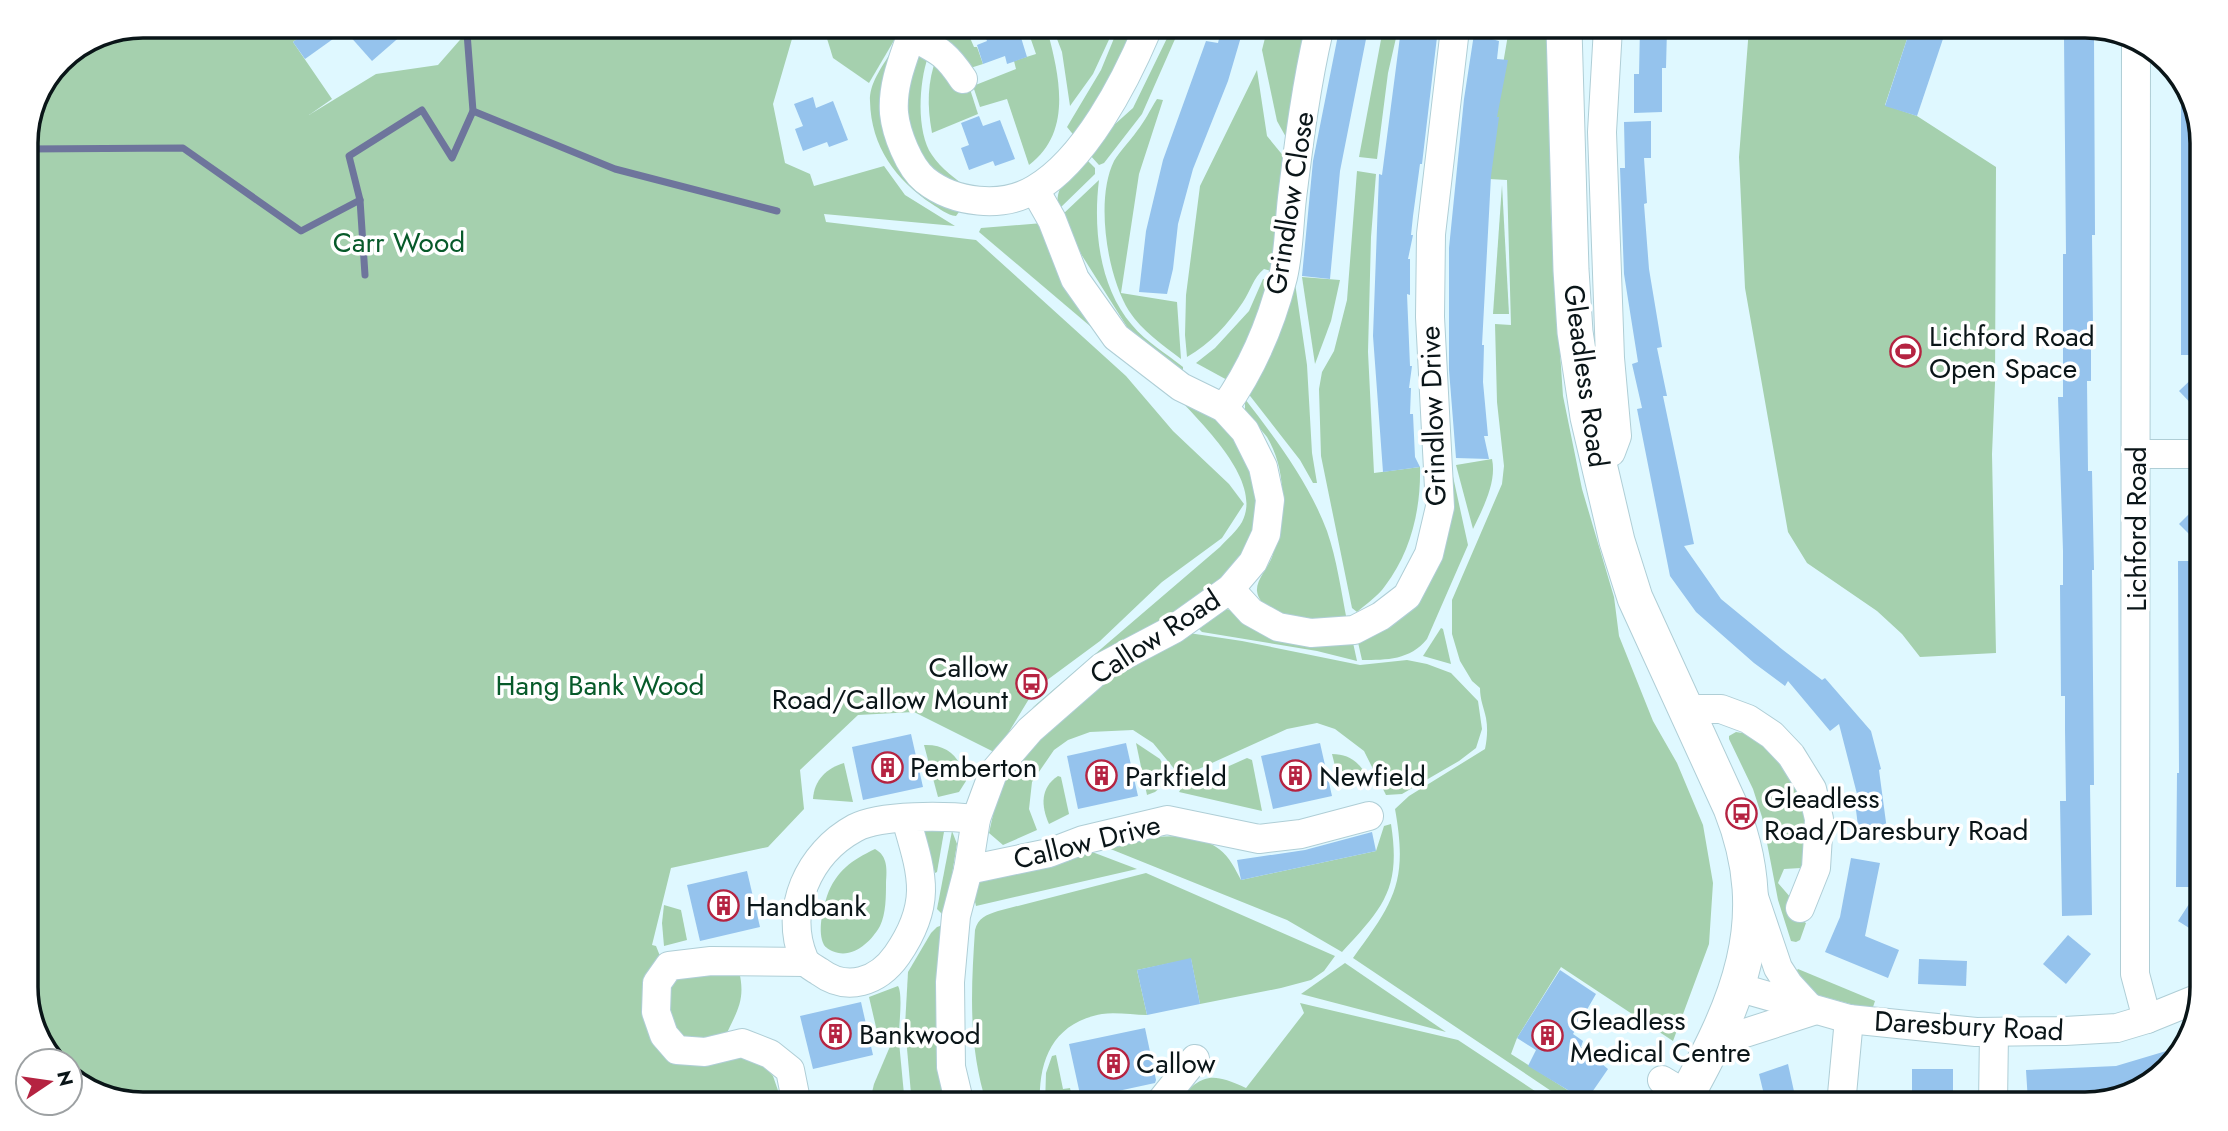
<svg xmlns="http://www.w3.org/2000/svg" width="2228" height="1131" viewBox="0 0 2228 1131" font-family="Jost,sans-serif">
<style>
.green{fill:#a5d0ae}
.lines{fill:none;stroke-linecap:round;stroke-linejoin:round}
.stream{stroke:#6e759c;stroke-width:7}
.building{fill:#95c3ed}
.minor-casing{stroke:#afced6;stroke-width:30}
.major-casing{stroke:#afced6;stroke-width:37}
.minor{stroke:#fff;stroke-width:28}
.major{stroke:#fff;stroke-width:35}
.labels{text-anchor:middle;dominant-baseline:central;stroke-width:7;stroke-linejoin:round;paint-order:stroke}
.street-label{font-size:28px;fill:#0a1518;stroke:#fff}
.park-label{font-size:28px;fill:#075a2a;stroke:#fff}
.poi-label{font-size:28px;fill:#0a1518;stroke:#fff;text-anchor:start}
.rim{fill:none;stroke:#0a1518;stroke-width:3.5}
</style>
<rect width="100%" height="100%" fill="#dff8ff"/>
<g class="green">
<path d="M1911,27l-26,78 32,11 79,51 -1,216 -3,71 4,199 -76,4 -18,-23 -25,-23 -70,-48 -19,-31 -43,-244 -6,-131 10,-129z"/>
<path d="M1383,29h15l-10,44 -11,86 -18,-2z"/>
<path d="M1509,29h39l3,191 12,176 19,93 32,108 5,39 34,85 24,42 26,62 10,58 -4,61 -36,97 -112,-74 -44,71 -6,16 80,51h-19l-219,-147c42,-57 55,-77 42,-149l14,-13 76,-47c2,-10 3,-20 1,-31 -2,-10 -6,-18 -6,-30l-8,-7 -12,-20 -8,-27v-34l50,-116 2,-18 -7,-64 -2,-78 16,1 -4,-145 -18,-1 3,-51z"/>
<path d="M1137,30l-61,108 -9,-11 34,-57 16,-39z"/>
<path d="M1171,30h8l-37,84 -38,49 -5,2 -10,-11 25,-29 19,-17z"/>
<path d="M1267,30h42l-22,109 -10,-18 -15,-71z"/>
<path d="M949,31h18l7,16h3l6,17 -16,5 -25,-27z"/>
<path d="M1028,31h19l1,2c12,45 24,100 -19,132l-22,-66 -27,8 -7,-21 43,-17 -2,-8 22,-7z"/>
<path d="M1054,31h59l-20,43 -23,32 -8,-54z"/>
<path d="M794,32l-21,72 12,59 25,11 4,12 70,-20 21,29 50,31 -131,-12 2,8 150,18 150,136 47,55 56,53 15,20 -22,34 -60,44 -62,59 -65,48 -39,64 -82,-41 -56,3 -58,55 4,39 -36,38 -97,21 -19,77 4,1 6,15 -16,51 9,35 19,10 75,-1 14,8 10,12 10,29h-639l-52,-13 -22,-19v-12h-14l-10,-9 -19,-57 -1,-858 35,-77 38,-25 204,-1 -10,8 39,57 -23,16 67,-41 62,-9 28,-32z"/>
<path d="M825,32h74l-30,51 -36,-25z"/>
<path d="M891,52l-8,39 64,117 12,4 -3,4c-9,-1 -16,-7 -24,-12 -36,-24 -61,-57 -62,-103 -1,-17 12,-34 21,-49z"/>
<path d="M923,52l5,5c-9,25 -12,75 4,98 9,14 24,24 37,34l-6,1c-12,-9 -31,-17 -40,-29 -22,-28 -25,-83 0,-109z"/>
<path d="M937,56l32,30 9,28 -46,19c-5,-27 -5,-51 5,-77z"/>
<path d="M1257,70l10,66 18,22 -14,113 -7,-2c-11,9 -13,21 -21,33 -15,22 -33,42 -56,55l-2,-22 1,-40 14,-109z"/>
<path d="M1157,99l6,1 -24,74 -18,119 56,9 4,57c-18,-14 -39,-28 -52,-48 -22,-35 -34,-112 -15,-150 6,-10 16,-20 23,-30 8,-10 13,-21 20,-32z"/>
<path d="M1086,159l9,9v6l-36,35c-7,-22 13,-36 27,-50z"/>
<path d="M1357,171l19,3 -5,63 -3,115 6,121 46,-6c1,42 -9,85 -35,119 -7,10 -19,18 -28,26l-5,-4 -31,-152 -2,-67 3,-17 12,-21 13,-51z"/>
<path d="M1099,180c-6,48 0,107 33,145 14,17 35,29 51,42v4l-54,-41 -48,-76 -19,-39z"/>
<path d="M1502,185l7,129h-16z"/>
<path d="M1043,223l100,148 -164,-139 2,-4z"/>
<path d="M1302,277l38,3 -9,41 -16,43z"/>
<path d="M1263,279l7,1 -12,41 -29,60 -33,-18 19,-15 34,-37z"/>
<path d="M1295,283l12,82 5,88 5,30h-4l-13,-23 -53,-68z"/>
<path d="M1174,393l63,37 26,66 -15,65 -145,101 -71,46 188,-161c7,-8 17,-16 22,-25 22,-42 -43,-100 -68,-129z"/>
<path d="M1245,399c31,40 64,84 82,132 10,29 14,60 20,90 -22,1 -87,-1 -90,-30 -1,-11 11,-23 15,-34 12,-38 17,-83 -5,-120 -6,-8 -15,-16 -22,-24z"/>
<path d="M1492,459c5,23 -9,49 -19,70l-17,-64z"/>
<path d="M1452,472l16,73 -41,94c-17,21 -40,21 -65,21l-5,-22 38,-18z"/>
<path d="M1226,609l126,29 5,23 -40,-10 -115,-19 -3,-3z"/>
<path d="M1441,628l2,1 8,35 -28,-8z"/>
<path d="M1182,632l60,9 118,24 47,-5 20,4 24,9 27,28 4,28 -6,19 -17,13 -57,33 -16,1 -22,-44 -29,-22 -18,-6 -30,6 -106,48 -28,-34 -20,-13 -43,2 -22,8 -14,10 -22,32 -3,27 8,21 -34,15 -14,-12 6,-27 14,-40 67,-69z"/>
<path d="M1736,732c32,3 53,42 72,65l-1,66 -6,5 -17,1 -6,14 13,15 2,17 13,8 -6,17 -4,2 -5,-1 -13,-41 -16,-83 -9,-28 -24,-50v-3z"/>
<path d="M1136,743l24,16 10,20 -15,13 -8,3z"/>
<path d="M924,745c25,-1 37,14 42,36l-7,11 -21,5z"/>
<path d="M1332,754c18,0 28,9 37,25l-29,7z"/>
<path d="M1247,758l5,2 10,51 -83,-19 3,-5z"/>
<path d="M844,763l9,39 -40,-3c1,-19 14,-31 31,-36z"/>
<path d="M1058,776l3,1 8,37 -20,10c-8,-18 -9,-36 9,-48z"/>
<path d="M1391,824c10,64 -7,83 -49,128l-55,-32 -184,-74c33,-6 87,-20 116,3 11,8 16,20 22,31l135,-29 8,-25z"/>
<path d="M945,826l-8,46 -2,1 -12,-40 7,-6z"/>
<path d="M952,831l5,13 -12,73 -8,-8z"/>
<path d="M875,849c13,7 12,21 11,34 0,13 0,31 -6,43 -9,16 -28,34 -48,25 -2,-1 -7,-4 -8,-6 -7,-14 -1,-36 3,-49 9,-25 25,-36 48,-47z"/>
<path d="M1087,850l50,19 -161,37c-3,-10 0,-19 5,-27z"/>
<path d="M1146,873l189,83 -11,15 -13,9 -30,8 -81,16 -9,-45 -54,11 10,45c-14,0 -31,-3 -45,-1 -49,9 -64,46 -62,91h-53c-19,-58 -16,-115 -12,-175 3,-12 11,-15 23,-19z"/>
<path d="M664,905l17,5 6,30 -23,6 -2,-23z"/>
<path d="M943,925l4,180h-35l-7,-79 3,-54 23,-39 6,-6z"/>
<path d="M1345,963l101,69 -145,-38z"/>
<path d="M1798,969l77,32 -3,9 -62,-17 -18,-18z"/>
<path d="M739,971c7,29 -2,40 -14,66l-39,9 -24,-30 10,-41z"/>
<path d="M898,986c5,8 1,37 1,49l-20,5 -10,-43z"/>
<path d="M1300,1003l158,37 98,65h-384c30,-29 35,-35 74,-17l58,-75z"/>
<path d="M899,1042l6,63h-36l5,-21 17,-40z"/>
<path d="M1056,1055l7,34 7,-1 3,13 -14,4h-14l1,-32 6,-17z"/>
</g>
<g class="lines">
<g class="stream">
<path d="M473,111l142,58 162,42"/>
<path d="M26,149l157,-1 118,83 59,-31"/>
<path d="M365,275l-5,-75 -11,-44 73,-46 30,48 21,-47 -6,-78"/>
</g>
</g>
<g class="building">
<path d="M1911,27h36l-30,89 -32,-10z"/>
<path d="M1640,28l27,1 -1,39h-4v44l-28,1v-39h5z"/>
<path d="M1368,29l-28,142 -10,108 -28,-3 11,-115 26,-131z"/>
<path d="M1401,29h25l11,8 -15,127h-2l-7,52 -2,19h2l-5,24h2v36l-3,-1 3,72h2l-3,22h2l-1,26h3l2,43 5,10 -37,5 -10,-136 6,-162 3,1z"/>
<path d="M1221,30h22l-15,51 -35,88 -15,55 -5,45 -6,25 -28,-2 7,-61 17,-71 43,-119 12,2z"/>
<path d="M983,31h36l8,26 -20,7 -2,-8 -22,8 -6,-19 10,-4z"/>
<path d="M303,34h37l-35,25 -12,-17z"/>
<path d="M348,34h55l-31,27z"/>
<path d="M1474,34l25,7 -2,18 11,1 -11,57h2l-8,59 -9,169h2l-1,37 5,54h-4l5,23 -33,-1 -7,-88v-122l15,-149z"/>
<path d="M2094,37l1,198h-3l1,91h-2v55h-4l1,90h4l2,99h-2l2,215h-4l2,130 -30,1 -2,-115h6l-1,-71v-34h-4l-1,-111h3v-34l-5,-154h5v-143h3l-2,-216z"/>
<path d="M2185,87l17,50v218h-21v-267z"/>
<path d="M813,97l3,11 17,-7 15,39 -19,7 -2,-5 -24,9 -8,-22 8,-3 -9,-22z"/>
<path d="M979,116l4,10 17,-6 15,39 -20,7 -2,-5 -24,9 -8,-22 8,-3 -8,-22z"/>
<path d="M1651,121v37h-7l3,45 -3,1 5,65 13,78 -5,1 10,48h-4l31,148 -10,2 37,53 62,51 39,30 3,-2 46,53 10,38 -2,1 8,60 -28,4 -5,-40h3l-18,-70 -9,7 -42,-50 -3,5 -31,-23 -58,-51 -26,-36 -33,-167 5,-1 -10,-44 6,-2 -14,-88 -4,-106h5l-1,-46z"/>
<path d="M2202,369v46l-23,-24z"/>
<path d="M2202,501v46l-23,-23z"/>
<path d="M2178,561h24v375l-24,-15 22,-34h-24l1,-114h2z"/>
<path d="M911,734l12,53 -60,13 -11,-53z"/>
<path d="M1126,743l12,53 -60,13 -11,-53z"/>
<path d="M1320,743l12,53 -59,13 -12,-53z"/>
<path d="M1372,832l4,19 -135,29 -4,-20 68,-10z"/>
<path d="M1851,858l29,5 -15,73 34,14 -11,28 -63,-26 15,-35z"/>
<path d="M747,871l13,56 -60,14 -13,-56z"/>
<path d="M2068,935l23,19 -25,30 -23,-20z"/>
<path d="M1191,958l9,46 -53,11 -10,-45z"/>
<path d="M1919,959l48,2 -1,25 -48,-2z"/>
<path d="M1560,970l36,24 -23,40 10,7 -2,6 27,22 -22,32 -58,-35 8,-16 -19,-12z"/>
<path d="M861,1002l12,53 -60,14 -13,-53z"/>
<path d="M1145,1028l11,52 -1,3 -74,16 -12,-55z"/>
<path d="M2183,1046l-35,39 -46,14 -74,3 -2,-32 90,-4z"/>
<path d="M1788,1064l7,32 -29,7 -7,-29z"/>
<rect x="1912" y="1069" width="41" height="27"/>
</g>
<g class="lines">
<defs>
<g id="minor">
<path d="M915,31l-4,5c-9,26 -19,50 -17,77 2,20 15,54 31,67 29,23 77,29 110,9 50,-29 90,-107 112,-159"/>
<path d="M911,36c28,15 34,16 52,43"/>
<path d="M2136,38l-1,936 12,45"/>
<path d="M1224,408c28,-39 47,-84 59,-131 6,-25 6,-53 9,-79 7,-56 14,-113 27,-168"/>
<path d="M2137,454h65"/>
<path d="M1596,456l15,-4 6,-16 -7,-78 -8,-226 6,-104"/>
<path d="M1230,589l21,23 27,15 33,6 43,-3 27,-14 26,-20 22,-42 11,-47 -10,-190 1,-83 24,-205"/>
<path d="M1684,709h37l27,10 24,16 19,20 21,34 7,30 -3,49 -16,40"/>
<path d="M906,819c16,55 27,84 -9,136 -19,27 -50,37 -77,17 -6,-4 -13,-7 -16,-13 -21,-50 5,-106 51,-131 26,-14 92,-12 121,-9"/>
<path d="M968,870l81,-17 34,-13 84,-20 92,19 42,-5 68,-18"/>
<path d="M1754,897l24,71 11,17 22,24"/>
<path d="M1737,987l112,32 127,13 89,-1 52,-3 30,-9 52,-21"/>
<path d="M1711,1050l31,-16 71,-23"/>
<path d="M1662,1080l25,15"/>
<path d="M797,1105l-7,-35 -20,-16 -28,-11 -37,9 -28,-2 -13,-15 -8,-23 1,-29 12,-17 42,-5 94,1"/>
<path d="M960,1105l-9,-38 -1,-85 6,-66 12,-46 8,-51 17,-46 37,-43 72,-63 72,-38 56,-40 23,-27 13,-28 4,-34 -7,-33 -18,-36 -21,-23 -43,-21 -65,-50 -41,-58 -23,-59 -17,-30"/>
<path d="M1158,1105l37,-46"/>
<path d="M1841,1105l8,-86"/>
<path d="M1993,1105l1,-73"/>
</g>
<path id="major" d="M1564,29l7,241 4,62 13,85 29,124 18,57 96,210c45,113 6,197 -50,297"/>
</defs>
<use href="#minor" class="minor-casing"/>
<use href="#major" class="major-casing"/>
<use href="#minor" class="minor"/>
<use href="#major" class="major"/>
</g>
<defs>
<symbol id="stadium-ring" viewBox="-11 -11 22 22"><circle r="9.5" fill="#fff" stroke="#b52341" stroke-width="1.5"/><path d="M0-5a6.5 5 0 1 0 0 10a6.5 5 0 1 0 0-10ZM-3.5-1.8h7v3.6h-7Z" fill="#b52341"/></symbol>
<symbol id="bus-ring" viewBox="-11 -11 22 22"><circle r="9.5" fill="#fff" stroke="#b52341" stroke-width="1.5"/><path d="M-5-6H5V4H4V6H2V4H-2V6H-4V4H-5ZM-3.5-4V0h7V-4ZM-3.5 1.2v1.5H-2V1.2ZM2 1.2v1.5H3.5V1.2Z" fill="#b52341"/></symbol>
<symbol id="building-ring" viewBox="-11 -11 22 22"><circle r="9.5" fill="#fff" stroke="#b52341" stroke-width="1.5"/><path d="M-4-6H4V6H1V3H-1V6H-4ZM-2.5-4.3h1.7v1.8h-1.7ZM.8-4.3h1.7v1.8H.8ZM-2.5-1h1.7V.8h-1.7ZM.8-1h1.7V.8H.8Z" fill="#b52341"/></symbol>
</defs>
<g fill-rule="evenodd">
<use href="#stadium-ring" x="1888" y="334" width="35" height="35"/>
<use href="#bus-ring" x="1014" y="666" width="35" height="35"/>
<use href="#building-ring" x="870" y="750" width="35" height="35"/>
<use href="#building-ring" x="1084" y="758" width="35" height="35"/>
<use href="#building-ring" x="1278" y="758" width="35" height="35"/>
<use href="#bus-ring" x="1724" y="796" width="35" height="35"/>
<use href="#building-ring" x="706" y="888" width="35" height="35"/>
<use href="#building-ring" x="818" y="1016" width="35" height="35"/>
<use href="#building-ring" x="1530" y="1018" width="35" height="35"/>
<use href="#building-ring" x="1096" y="1046" width="35" height="35"/>
</g>
<g class="labels">
<g class="street-label">
<text transform="translate(1290 203) rotate(-81)">Grindlow Close</text>
<text transform="translate(1586 376) rotate(82)">Gleadless Road</text>
<text transform="translate(1433 416) rotate(-92)">Grindlow Drive</text>
<text transform="translate(2136 529) rotate(-90)">Lichford Road</text>
<text transform="translate(1155 637) rotate(-33)">Callow Road</text>
<text transform="translate(1087 842) rotate(-14)">Callow Drive</text>
<text transform="translate(1969 1026) rotate(3)">Daresbury Road</text>
</g>
<g class="park-label">
<text x="399" y="242">Carr Wood</text>
<text x="600" y="685">Hang Bank Wood</text>
</g>
<g class="poi-label">
<text x="1929" y="336">Lichford Road<tspan x="1929" dy="32">Open Space</tspan></text>
<text x="1008" y="667" text-anchor="end">Callow<tspan x="1008" dy="32">Road/Callow Mount</tspan></text>
<text x="910" y="767">Pemberton</text>
<text x="1125" y="776">Parkfield</text>
<text x="1319" y="776">Newfield</text>
<text x="1764" y="798">Gleadless<tspan x="1764" dy="32">Road/Daresbury Road</tspan></text>
<text x="746" y="906">Handbank</text>
<text x="1570" y="1020">Gleadless<tspan x="1570" dy="32">Medical Centre</tspan></text>
<text x="859" y="1034">Bankwood</text>
<text x="1136" y="1063">Callow</text>
</g>
</g>
<path d="M0 0H2228V1131H0ZM143 38H2085A105 105 0 0 1 2190 143V987A105 105 0 0 1 2085 1092H143A105 105 0 0 1 38 987V143A105 105 0 0 1 143 38Z" fill="#fff" fill-rule="evenodd"/>
<path class="rim" d="M143 38H2085A105 105 0 0 1 2190 143V987A105 105 0 0 1 2085 1092H143A105 105 0 0 1 38 987V143A105 105 0 0 1 143 38Z"/>
<g transform="translate(49 1082) rotate(77)"><circle r="33" fill="#ffffff" stroke="#9da1a3" stroke-width="2"/>
<path d="M0-5L12 26L0 18L-12 26Z" fill="#b52341"/>
<text y="-10" font-size="19" font-weight="bold" text-anchor="middle" fill="#0a1518">N</text>
</g>
</svg>
